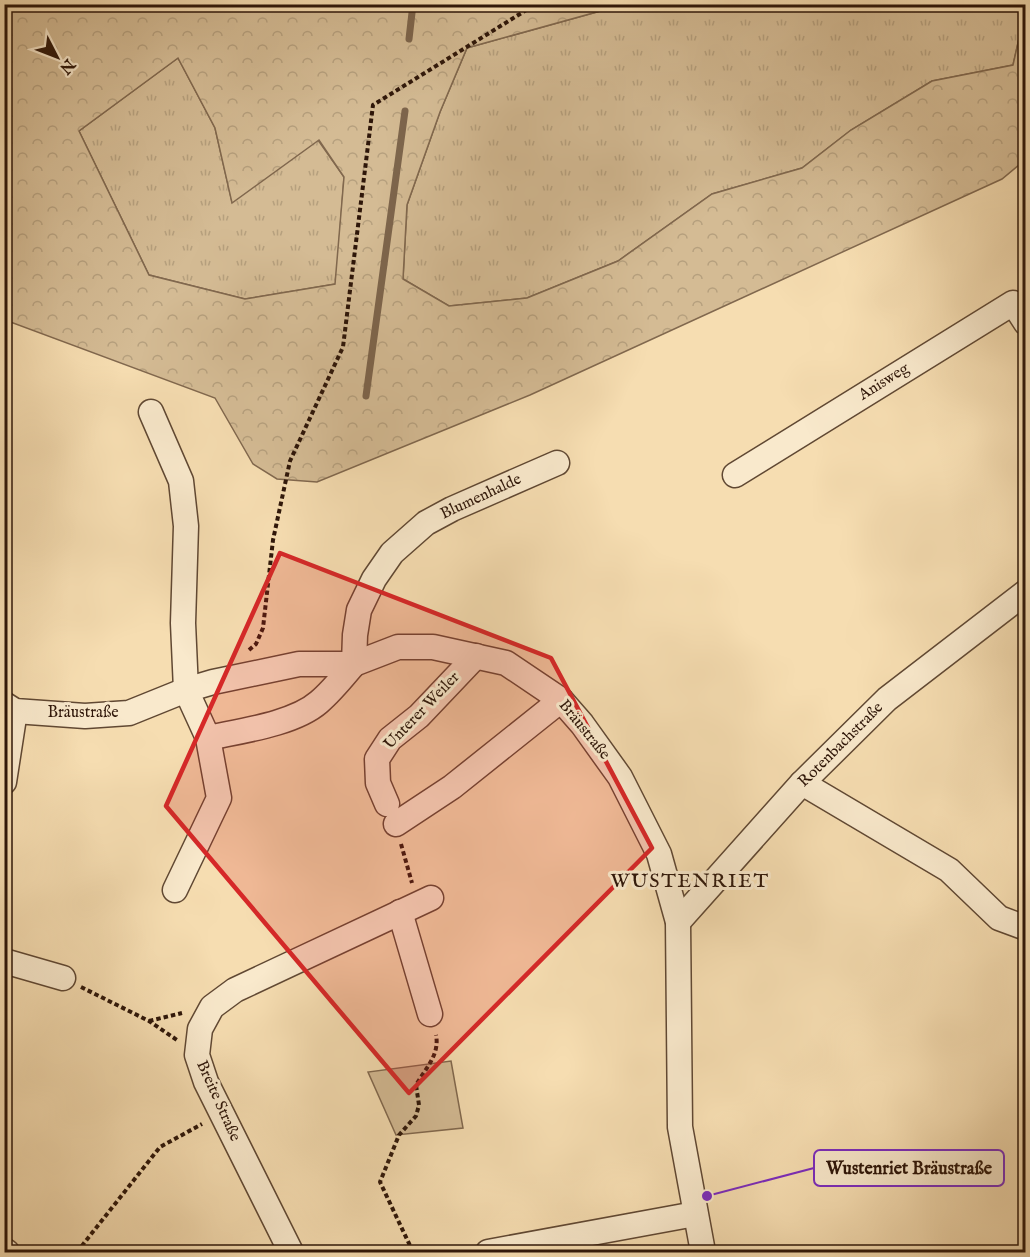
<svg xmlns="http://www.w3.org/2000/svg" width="1030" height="1257" viewBox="0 0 1030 1257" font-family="'IM FELL English',serif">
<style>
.grass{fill:url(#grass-tufts);stroke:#81684e;stroke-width:1.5}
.forest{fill:url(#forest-crowns);stroke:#81684e;stroke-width:1.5;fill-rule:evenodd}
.park{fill:#d4bb94;stroke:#81684e;stroke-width:1.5}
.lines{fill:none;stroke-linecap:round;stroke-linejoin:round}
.stream{stroke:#7d654c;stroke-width:7}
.minor-casing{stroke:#604833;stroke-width:27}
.path{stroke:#2e1609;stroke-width:4;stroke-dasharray:4.5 3;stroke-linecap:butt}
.minor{stroke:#f9e9cc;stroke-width:24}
.marked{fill:#d62828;fill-opacity:0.2;stroke:#d62828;stroke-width:4.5;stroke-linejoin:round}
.labels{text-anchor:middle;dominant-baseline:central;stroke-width:6;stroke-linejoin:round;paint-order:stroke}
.street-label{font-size:16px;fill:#2e1609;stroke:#f9e9cc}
.quarter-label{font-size:20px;letter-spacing:1.5px;fill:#2e1609;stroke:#f9e9cc}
.leader{fill:none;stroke:#7b2cbf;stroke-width:2}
.callout-dot{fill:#7b2cbf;stroke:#f9e9cc;stroke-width:2}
.callout{fill:#f9e9cc;stroke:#7b2cbf;stroke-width:2}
.callout-label{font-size:18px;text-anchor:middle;font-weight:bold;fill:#2e1609}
</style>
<defs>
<pattern id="grass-tufts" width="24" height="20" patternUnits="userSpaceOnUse" patternTransform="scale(1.5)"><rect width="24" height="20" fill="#d4bb94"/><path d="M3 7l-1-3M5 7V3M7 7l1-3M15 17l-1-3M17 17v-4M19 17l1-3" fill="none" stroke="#b6a07e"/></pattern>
<pattern id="forest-crowns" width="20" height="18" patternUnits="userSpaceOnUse" patternTransform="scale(1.5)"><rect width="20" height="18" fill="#d4bb94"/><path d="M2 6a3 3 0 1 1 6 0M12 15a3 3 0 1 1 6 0" fill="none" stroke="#b6a07e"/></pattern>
</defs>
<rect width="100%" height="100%" fill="#f6ddb1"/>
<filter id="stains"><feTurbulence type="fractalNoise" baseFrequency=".00333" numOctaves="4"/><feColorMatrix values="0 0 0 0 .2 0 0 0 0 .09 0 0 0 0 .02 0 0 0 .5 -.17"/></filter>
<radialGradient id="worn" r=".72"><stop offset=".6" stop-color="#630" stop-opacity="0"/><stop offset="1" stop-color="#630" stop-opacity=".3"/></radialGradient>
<g class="grass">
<path d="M622,5h403v7l-12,53 -81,16 -81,49 -49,38 -90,26 -94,67 -91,37 -78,8 -46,-27 4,-74 33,-93 27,-64z"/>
<path d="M178,58l37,70 17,74 86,-62 26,37 -8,107 -91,15 -96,-24 -70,-144z"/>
</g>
<path class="forest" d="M4,5h618l-155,43 -27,64 -33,93 -4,74 46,27 78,-8 91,-37 94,-67 90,-26 49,-38 81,-49 81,-16 12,-53v148l-23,19 -472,216 -213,87 -40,-3 -24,-15 -38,-66 -210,-78zM178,58l37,70 17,75 87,-63 25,37 -9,107 -90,15 -96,-24 -70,-144z"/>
<path class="park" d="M451,1061l12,67 -67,7 -28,-63z"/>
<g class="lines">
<g class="stream">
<path d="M409,39l4,-35"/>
<path d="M366,396l39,-285"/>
</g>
<defs>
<g id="minor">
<path d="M151,412l30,69 5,45 -3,97 3,67 22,48c32,-7 86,-14 111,-36 13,-11 24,-25 35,-38l1,-29 4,-25 15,-31 18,-26 34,-30 26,-14 105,-46"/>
<path d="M735,475l278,-172 13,20"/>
<path d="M4,704l11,7 70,5 44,-3 57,-23 27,-8 86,-18h55l44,-17h35l73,16 55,37 21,24 38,53 39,77 19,68 2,205 23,125"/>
<path d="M4,782l11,-71"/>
<path d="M802,783l147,87 50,48 27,10"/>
<path d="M387,804l-9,-21 -1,-24 13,-20 29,-23 57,-60"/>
<path d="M396,824l56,-37 109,-87"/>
<path d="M175,890l44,-92 -11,-60"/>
<path d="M400,912l30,102"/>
<path d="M678,922l124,-139 85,-84 139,-107"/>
<path d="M4,961l59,17"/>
<path d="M4,1250l3,2"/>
<path d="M291,1252l-85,-170 -9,-27 3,-26 12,-22 23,-17 196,-92"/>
<path d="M488,1252l207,-38"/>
</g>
</defs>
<use href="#minor" class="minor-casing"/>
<g class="path">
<path d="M249,650l7,-6 7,-16 10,-88 17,-79 53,-114 30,-242 155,-96 16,-5"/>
<path d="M401,844l11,39"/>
<path d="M81,987l68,34 28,19"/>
<path d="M149,1021l33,-8"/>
<path d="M77,1252l83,-105 42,-23"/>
<path d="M413,1252l-33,-70 19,-47 17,-19 3,-11 -3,-20c9,-16 24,-30 20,-50"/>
</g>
<use href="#minor" class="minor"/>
</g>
<path class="marked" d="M280,553l271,105 101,190 -243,245 -243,-287z"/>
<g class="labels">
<g class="street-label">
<text transform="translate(884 382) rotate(-32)">Anisweg</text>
<text transform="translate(481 497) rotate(-25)">Blumenhalde</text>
<text transform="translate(422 711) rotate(-46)">Unterer Weiler</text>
<text x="83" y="713">Bräustraße</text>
<text transform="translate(584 730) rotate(51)">Bräustraße</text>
<text transform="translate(841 745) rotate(-45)">Rotenbachstraße</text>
<text transform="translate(218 1101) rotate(66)">Breite Straße</text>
</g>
<g class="quarter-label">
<text x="690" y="881">WUSTENRIET</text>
</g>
</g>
<path class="leader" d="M707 1196L814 1168"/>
<circle class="callout-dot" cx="707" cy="1196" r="6"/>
<rect class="callout" x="814" y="1150" width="190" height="36" rx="6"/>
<g class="callout-label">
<text x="909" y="1174">Wustenriet Bräustraße</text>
</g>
<rect width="1030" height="1257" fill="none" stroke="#f6ddb1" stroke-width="24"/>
<rect x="6" y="6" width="1018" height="1245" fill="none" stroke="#2e1609" stroke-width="3"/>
<rect x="12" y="12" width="1006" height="1233" fill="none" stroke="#2e1609" stroke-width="1.5"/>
<g transform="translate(57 57) rotate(132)" stroke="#f9e9cc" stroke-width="4.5" paint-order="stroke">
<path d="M0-4.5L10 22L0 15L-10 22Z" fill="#2e1609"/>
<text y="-9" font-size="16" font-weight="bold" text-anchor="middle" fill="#2e1609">N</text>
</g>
<rect width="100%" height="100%" filter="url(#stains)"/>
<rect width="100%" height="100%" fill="url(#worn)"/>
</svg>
